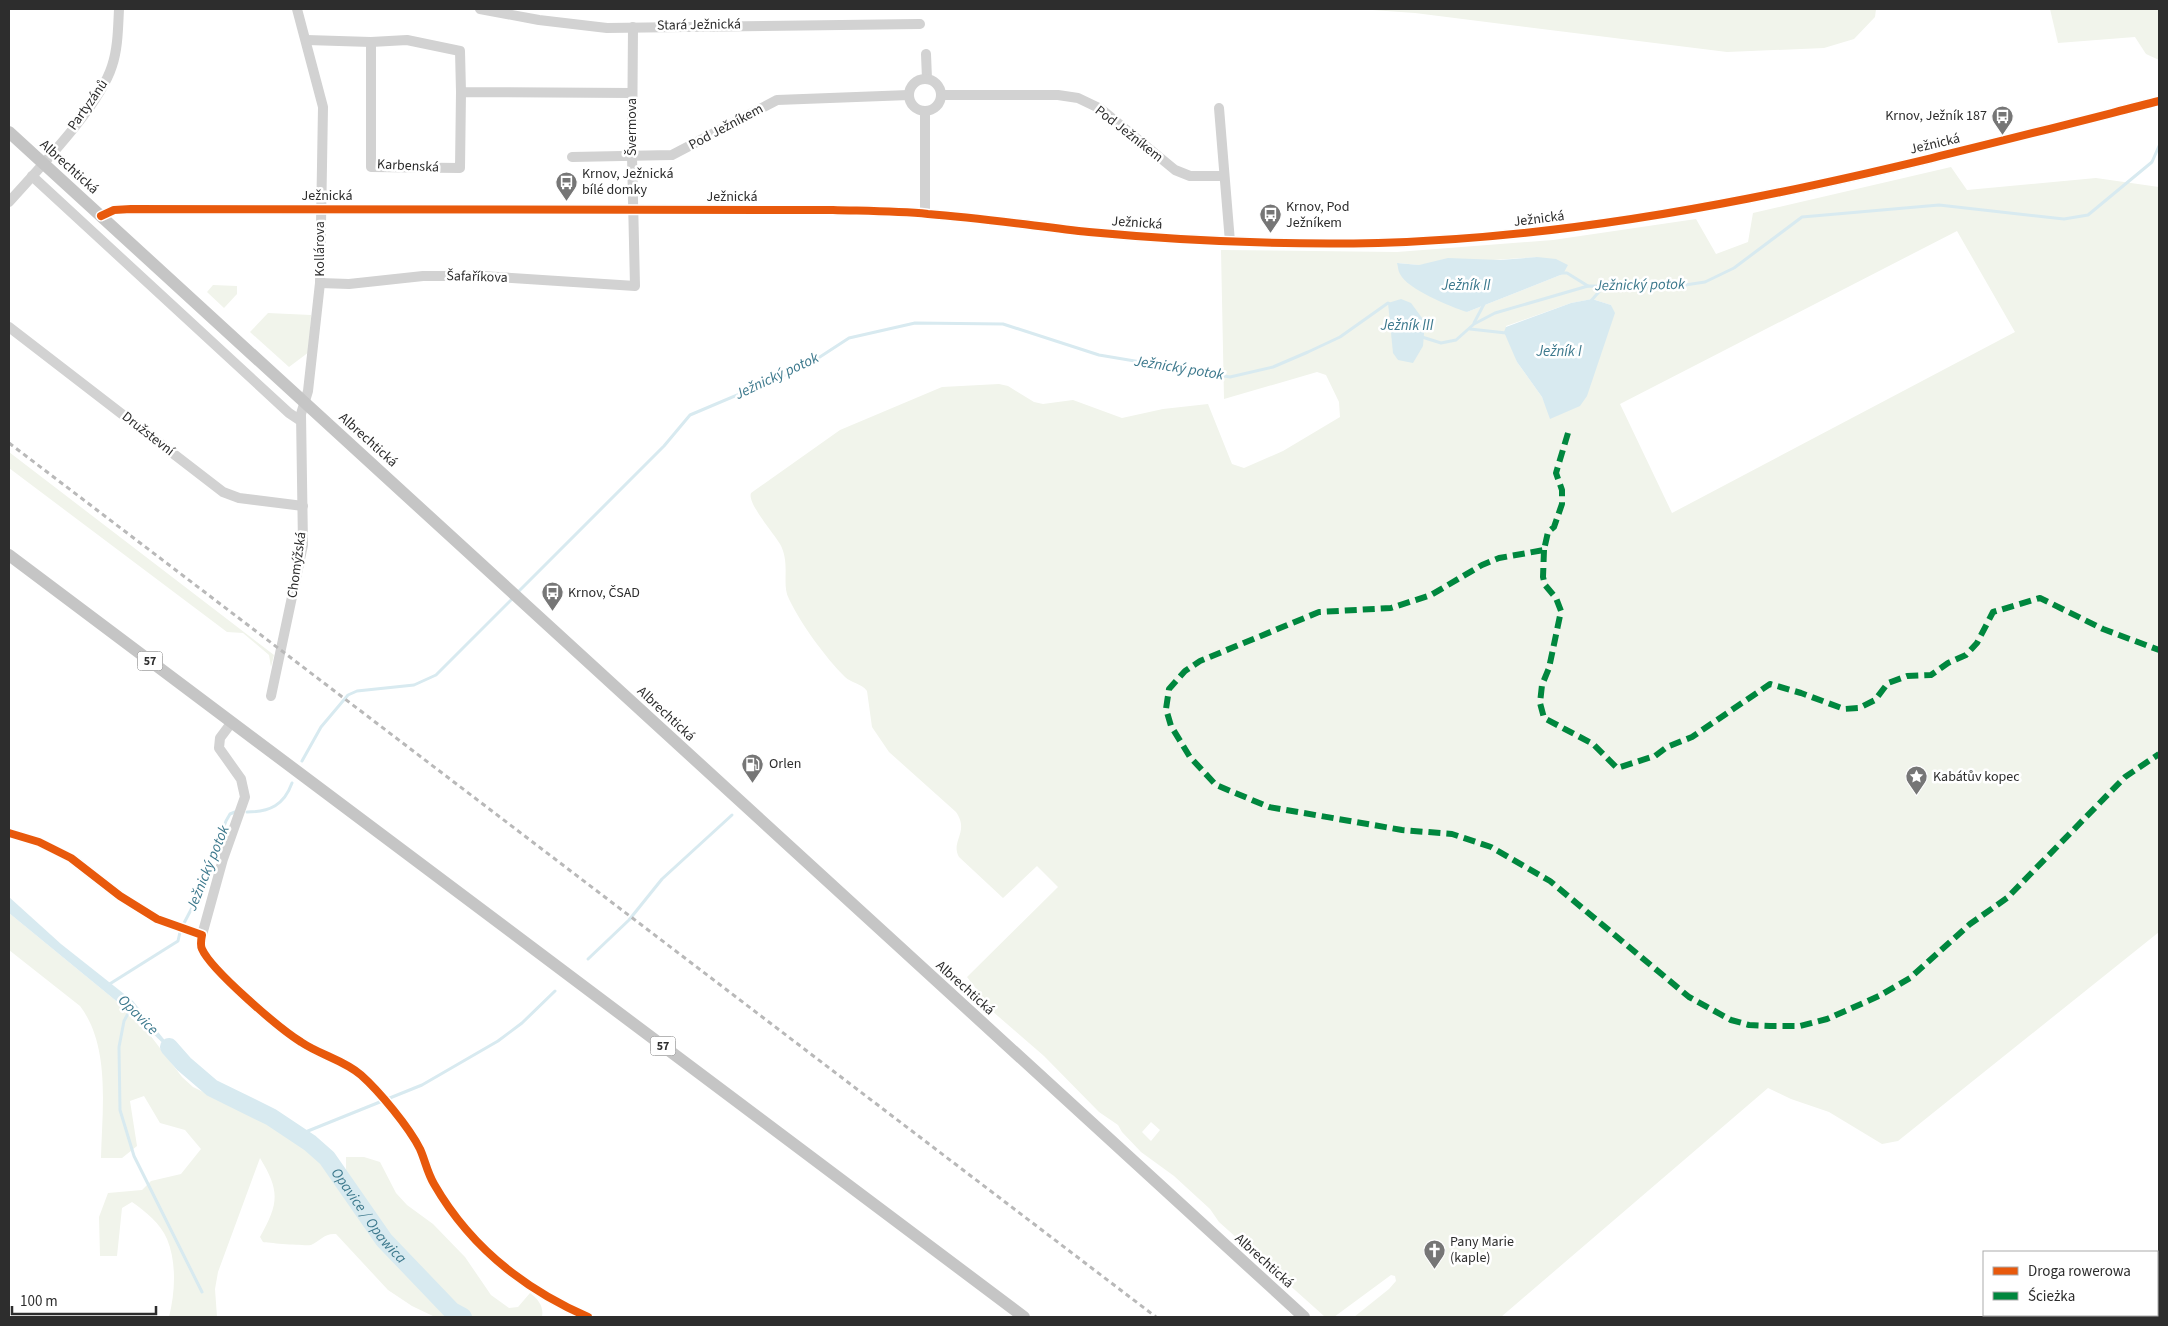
<svg xmlns="http://www.w3.org/2000/svg" width="2168" height="1326" viewBox="0 0 2168 1326" font-family="'Source Sans 3',sans-serif">
<style>
.green{fill:#f1f4eb;fill-rule:evenodd}
.water{fill:#d8eaf0}
.lines{fill:none;stroke-linecap:round;stroke-linejoin:round}
.stream{stroke:#d8eaf0;stroke-width:3}
.river{stroke:#d8eaf0;stroke-width:18}
.minor{stroke:#d2d2d2;stroke-width:10}
.major{stroke:#c5c5c5;stroke-width:12}
.rail{stroke:#b9b9b9;stroke-width:3;stroke-dasharray:5 4;stroke-linecap:butt}
.quiet{stroke:#00873e;stroke-width:6;stroke-dasharray:12 6;stroke-linecap:butt}
.cycleway-casing{stroke:#fff;stroke-width:11}
.cycleway{stroke:#e8590c;stroke-width:8}
.labels{text-anchor:middle;dominant-baseline:central;stroke-width:5;stroke-linejoin:round;paint-order:stroke}
.shield{fill:#fff;stroke:#6c6c6c;stroke-width:1}
.shield-label{font-size:12px;font-weight:bold;fill:#2d2d2d}
.street-label{font-size:14px;fill:#2d2d2d;stroke:#fff}
.poi-label{font-size:14px;fill:#2d2d2d;stroke:#fff;text-anchor:start}
.water-label{font-size:15px;font-style:italic;fill:#3d798d;stroke:#fff}
</style>
<rect width="100%" height="100%" fill="#fff"/>
<g class="green">
<path d="M1358,9h518l-1,8 -21,22 -30,9 -97,4 -312,-39z"/>
<path d="M2050,9h109v51l-13,-6 -11,-17 -77,6z"/>
<path d="M1951,167l16,23 129,-12 63,9v745l-261,209 -16,3 -53,-32 -38,-13 -23,-11 -267,229h-147l35,-28 7,-8 -1,-5 -4,-1 -57,42 -10,-1 -105,-94 -9,-13 -36,-33 -33,-24 -19,-20 -4,-7 -19,-13 -55,-56 -60,-52 -6,-13 -11,-14 91,-90 -21,-21 -34,32 -44,-41c-9,-16 11,-25 -3,-45l-67,-60 -17,-25 -5,-36c-6,-8 -16,-8 -22,-14 -20,-20 -44,-53 -56,-78 -8,-15 2,-35 -9,-55 -7,-12 -33,-41 -29,-51l89,-63 102,-43 57,-3 9,2 26,16 9,2 30,-4 49,18 41,-9 45,-5 24,60 12,4 39,-17 57,-34 -1,-15 -13,-27 -9,-3 -93,27 -3,-149 176,2 156,-12 143,-21 20,35 32,-12 5,-29zM1957,231l58,101 -343,181 -52,-109zM1537,257l26,17 -96,38 -69,-49 21,2zM1592,299l19,6 3,8 -16,45 -47,60 -9,-21 -25,-35 -11,-36 65,-23zM1425,322l-3,24 -29,7zM1151,1122l9,8 -9,11 -9,-9z"/>
<path d="M213,285l24,1v8l-13,14 -17,-16z"/>
<path d="M268,313l43,2 -2,37 -20,15 -39,-35z"/>
<path d="M9,452l265,203 -3,12 -2,-12 -26,-22 -16,-1 -218,-164z"/>
<path d="M9,913l128,105 45,59 11,10 66,32 19,-1 39,25 29,29v-15h18l16,5 16,31 11,12 26,19 32,33 26,38 18,13 9,-1 12,-14c8,6 14,13 12,24h-107l-23,-11 -24,-16 -52,-56c-12,-1 -16,7 -25,11 -6,1 -42,-2 -48,-3l-3,-5c19,-34 20,-46 0,-79l-42,114 -3,17 2,28h-48c6,-24 8,-54 -2,-78 -6,-15 -22,-28 -35,-37l-10,6 -5,48h-17l-1,-39 9,-24 34,-3 9,-9 30,-7 20,-25 -16,-19 -25,-7 -16,-27 -14,5 7,45 -15,12h-21c1,-48 10,-111 -21,-152l-71,-56z"/>
</g>
<g class="water">
<path d="M1537,257l19,2 12,6 -5,9 -96,38c-16,-5 -60,-23 -67,-38 -2,-3 -2,-8 -3,-11l22,2 29,-7 52,2z"/>
<path d="M1401,299l10,4 14,19 -2,24 -10,17 -15,-3 -5,-7 -5,-50z"/>
<path d="M1592,299l19,6 4,8 -28,83 -7,10 -30,13 -8,-22 -25,-35 -13,-30 2,-5 65,-24z"/>
<path d="M9,897l52,47 72,57 51,63 -47,-46 -128,-105z"/>
</g>
<g class="lines">
<g class="stream">
<path d="M1560,273h7l21,13"/>
<path d="M1590,302l14,-16"/>
<path d="M1474,323l10,-19"/>
<path d="M1470,329l36,4"/>
<path d="M1420,334l2,3 19,6 15,-3 18,-16 21,-11 93,-27 84,1 33,-5 29,-14 68,-51 137,-12 125,14 24,-4 64,-53 7,-16"/>
<path d="M517,593l147,-147 26,-31 116,-49 43,-28 66,-15 88,1 96,31 131,22 43,-10 35,-15 32,-15 48,-34 2,1"/>
<path d="M302,761l19,-34 27,-32 9,-4 57,-6 22,-10 77,-77"/>
<path d="M247,812c23,0 37,-7 45,-29"/>
<path d="M183,925l11,-21 32,-83 4,-7 5,-2"/>
<path d="M588,959l41,-39 33,-41 70,-64"/>
<path d="M108,985l70,-44 2,-9"/>
<path d="M130,1010l-6,11 -5,26 1,63 14,46 68,136"/>
<path d="M298,1135l124,-50 76,-44 24,-18 33,-32"/>
</g>
<path class="river" id="s1" d="M169,1047l15,17 28,24 59,29 39,26 17,15 57,82 68,71 11,6"/>
<g class="minor">
<path d="M480,9l59,11 68,8 313,-4"/>
<path d="M307,40l64,2"/>
<path d="M926,54l1,25"/>
<circle cx="925" cy="95" r="16"/>
<path d="M461,92l-1,-41 -53,-11 -36,2v125l89,1 1,-76 171,1"/>
<path d="M941,95h117l20,3 23,11 74,61 15,6h34"/>
<path d="M1219,108l11,134"/>
<path d="M572,157l100,-2 105,-55 132,-5"/>
<path d="M32,176l257,237 12,8"/>
<path d="M9,202c30,-34 90,-95 103,-136 6,-18 6,-38 7,-57"/>
<path d="M925,213v-102"/>
<path d="M101,216l13,-6 17,-1 702,1c32,1 64,1 95,4 54,4 107,12 161,18 96,9 192,13 289,11 266,-7 525,-77 781,-142"/>
<path d="M320,283l29,1 74,-8h60l152,10 -3,-130 1,-129"/>
<path d="M9,327l214,165 16,6 64,8"/>
<path d="M271,696l32,-151 -2,-131 7,-23 12,-108 3,-176 -26,-98"/>
<path d="M232,722l-12,16 -1,10 22,31 4,18 -22,62 -21,76c-1,5 -2,10 0,14 9,21 78,80 99,93 19,13 43,18 60,33 18,16 48,52 59,74 5,11 7,23 14,35 35,61 90,105 154,133"/>
<path d="M9,833l30,9 32,16 49,38 37,23 45,16"/>
</g>
<g class="major">
<path d="M9,132l1295,1185"/>
<path d="M9,555l1015,762"/>
</g>
<path class="rail" d="M9,443l1147,874"/>
<g class="quiet">
<path d="M1568,433l-12,40 6,17v14l-8,23 -6,5 -4,18 -45,8 -17,7 -51,30 -40,13 -72,4 -119,49 -15,10 -16,18 -3,20 5,17 19,31 26,28 53,22 133,23 50,4 39,13 59,34 139,116 42,23 18,5 21,1h30l27,-7 52,-23 31,-18 60,-54 37,-26 118,-121 34,-23"/>
<path d="M1544,550l-1,27 2,8 11,13 5,13 -12,57 -7,17 -2,18 4,15 49,26 24,24 38,-12 12,-9 25,-10 78,-53 31,9 43,16 15,-1 16,-8 13,-17 19,-7 24,-1 17,-12 18,-8 11,-12 16,-31 47,-14 63,31 56,21"/>
</g>
<defs>
<g id="cycleway">
<path d="M101,216l13,-6 17,-1 702,1c32,1 64,1 95,4 54,4 107,12 161,18 96,9 192,13 289,11 266,-7 525,-77 781,-142"/>
<path d="M9,833l30,9 32,16 49,38 37,23 45,16c-1,5 -2,10 0,14 9,21 78,80 99,93 19,13 43,18 60,33 18,16 48,52 59,74 5,11 7,23 14,35 35,61 90,105 154,133"/>
</g>
</defs>
<use href="#cycleway" class="cycleway-casing"/>
<use href="#cycleway" class="cycleway"/>
</g>
<defs>
<symbol id="bus-pin" viewBox="-11 -11 22 30"><path d="M0 17L-7.5 6A9.5 9.5 0 1 1 7.5 6Z" fill="#767676" stroke="#fff"/><path d="M-5-6H5V4H4V6H2V4H-2V6H-4V4H-5ZM-3.5-4V0h7V-4ZM-3.5 1.2v1.5H-2V1.2ZM2 1.2v1.5H3.5V1.2Z" fill="#fff"/></symbol>
<symbol id="fuel-pin" viewBox="-11 -11 22 30"><path d="M0 17L-7.5 6A9.5 9.5 0 1 1 7.5 6Z" fill="#767676" stroke="#fff"/><path d="M-5.5-6h7V0h2V4h1.3V-2.5L3-4.5l.8-.8L6-3V5H2.5V1h-1V6h-7ZM-4.2-4.7v3.2H.2V-4.7Z" fill="#fff"/></symbol>
<symbol id="sight-pin" viewBox="-11 -11 22 30"><path d="M0 17L-7.5 6A9.5 9.5 0 1 1 7.5 6Z" fill="#767676" stroke="#fff"/><path d="M0-6L1.8-2.2L6-1.7L2.9 1.2L3.7 5.4L0 3.3L-3.7 5.4L-2.9 1.2L-6-1.7L-1.8-2.2Z" fill="#fff"/></symbol>
<symbol id="church-pin" viewBox="-11 -11 22 30"><path d="M0 17L-7.5 6A9.5 9.5 0 1 1 7.5 6Z" fill="#767676" stroke="#fff"/><path d="M-1.2-6h2.4v3.5h3.3v2.4h-3.3V6h-2.4V-.1h-3.3v-2.4h3.3Z" fill="#fff"/></symbol>
</defs>
<g fill-rule="evenodd">
<use href="#bus-pin" x="1990" y="104" width="25" height="34"/>
<use href="#bus-pin" x="554" y="170" width="25" height="34"/>
<use href="#bus-pin" x="1258" y="202" width="25" height="34"/>
<use href="#bus-pin" x="540" y="580" width="25" height="34"/>
<use href="#fuel-pin" x="740" y="752" width="25" height="34"/>
<use href="#sight-pin" x="1904" y="764" width="25" height="34"/>
<use href="#church-pin" x="1422" y="1238" width="25" height="34"/>
</g>
<g class="labels">
<g class="shield">
<rect x="137.5" y="651.5" width="25" height="19" rx="4"/>
<rect x="650.5" y="1036.5" width="25" height="19" rx="4"/>
</g>
<g class="shield-label">
<text x="150" y="661">57</text>
<text x="663" y="1046">57</text>
</g>
<g class="street-label">
<text transform="translate(699 25) rotate(-1)">Stará Ježnická</text>
<text transform="translate(88 105) rotate(-55)">Partyzánů</text>
<text transform="translate(632 127) rotate(-90)">Švermova</text>
<text transform="translate(726 127) rotate(-28)">Pod Ježníkem</text>
<text transform="translate(1129 134) rotate(38)">Pod Ježníkem</text>
<text transform="translate(1935 144) rotate(-13)">Ježnická</text>
<text transform="translate(408 166) rotate(3)">Karbenská</text>
<text transform="translate(69 167) rotate(42)">Albrechtická</text>
<text x="327" y="196">Ježnická</text>
<text x="732" y="197">Ježnická</text>
<text transform="translate(1539 219) rotate(-7)">Ježnická</text>
<text transform="translate(1137 223) rotate(4)">Ježnická</text>
<text transform="translate(320 249) rotate(-90)">Kollárova</text>
<text transform="translate(477 277) rotate(2)">Šafaříkova</text>
<text transform="translate(148 434) rotate(38)">Družstevní</text>
<text transform="translate(368 440) rotate(42)">Albrechtická</text>
<text transform="translate(297 565) rotate(-82)">Chomýžská</text>
<text transform="translate(666 714) rotate(43)">Albrechtická</text>
<text transform="translate(965 988) rotate(42)">Albrechtická</text>
<text transform="translate(1264 1261) rotate(42)">Albrechtická</text>
</g>
<g class="poi-label">
<text x="1987" y="116" text-anchor="end">Krnov, Ježník 187</text>
<text x="582" y="174">Krnov, Ježnická<tspan x="582" dy="16">bílé domky</tspan></text>
<text x="1286" y="207">Krnov, Pod<tspan x="1286" dy="16">Ježníkem</tspan></text>
<text x="568" y="593">Krnov, ČSAD</text>
<text x="769" y="764">Orlen</text>
<text x="1933" y="777">Kabátův kopec</text>
<text x="1450" y="1242">Pany Marie<tspan x="1450" dy="16">(kaple)</tspan></text>
</g>
<g class="water-label">
<text x="1466" y="285">Ježník II</text>
<text transform="translate(1640 285) rotate(-1)">Ježnický potok</text>
<text x="1407" y="325">Ježník III</text>
<text x="1559" y="351">Ježník I</text>
<text transform="translate(1179 368) rotate(9)">Ježnický potok</text>
<text transform="translate(777 376) rotate(-25)">Ježnický potok</text>
<text transform="translate(208 868) rotate(-68)">Ježnický potok</text>
<text transform="translate(138 1015) rotate(45)">Opavice</text>
<text stroke="none"><textPath href="#s1" startOffset="266">Opavice / Opawica</textPath></text>
</g>
</g>
<rect width="2168" height="1326" fill="none" stroke="#2d2d2d" stroke-width="20"/>
<rect x="1983" y="1251" width="175" height="65" fill="#ffffff" stroke="#ababab"/>
<rect x="1993" y="1267" width="25" height="8" fill="#e8590c" stroke="#ababab"/>
<text x="2028" y="1276" font-size="15" fill="#2d2d2d">Droga rowerowa</text>
<rect x="1993" y="1292" width="25" height="8" fill="#00873e" stroke="#ababab"/>
<text x="2028" y="1301" font-size="15" fill="#2d2d2d">Ścieżka</text>
<path d="M12 1306v8h144v-8" fill="none" stroke="#2d2d2d" stroke-width="2.5"/>
<text x="20" y="1306" font-size="15" fill="#2d2d2d" stroke="#ffffff" stroke-width="4" paint-order="stroke">100 m</text>
</svg>
